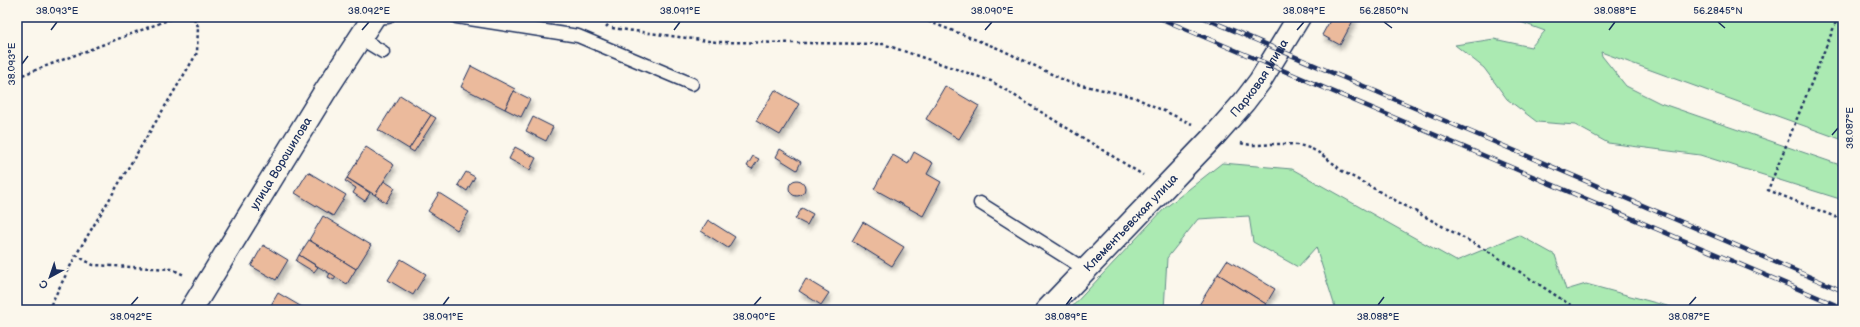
<svg xmlns="http://www.w3.org/2000/svg" width="1860" height="327" viewBox="0 0 1860 327" font-family="'Balsamiq Sans',sans-serif">
<style>
.green{fill:#abeab2;stroke:#638c88}
.building{fill:#ebba9c;stroke:#1b2f5e;filter:url(#shadow)}
.lines{fill:none;stroke-linecap:round;stroke-linejoin:round}
.lane-casing{stroke:#1b2f5e;stroke-width:15}
.street-casing{stroke:#1b2f5e;stroke-width:25}
.secondary-casing{stroke:#1b2f5e;stroke-width:25}
.path{stroke:#1b2f5e;stroke-width:2.5;stroke-dasharray:3 3;stroke-linecap:butt}
.lane{stroke:#fbf7ec;stroke-width:12}
.street{stroke:#fbf7ec;stroke-width:22}
.secondary{stroke:#fbf7ec;stroke-width:22}
.rail-casing{stroke:#1b2f5e;stroke-width:4.5}
.rail{stroke:#fbf7ec;stroke-width:3;stroke-dasharray:9;stroke-linecap:butt}
.ticks{fill:none;stroke:#1b2f5e;stroke-width:1.5}
.labels{text-anchor:middle;dominant-baseline:central;stroke-width:4;stroke-linejoin:round;paint-order:stroke}
.street-label{font-size:12px;fill:#1b2f5e;stroke:#fbf7ec}
.neatline{fill:none;stroke:#1b2f5e;stroke-width:1.5}
.ticks-label{font-size:10px;text-anchor:middle;fill:#1b2f5e}
</style>
<defs>
<filter id="shadow"><feDropShadow dx="2.5" dy="4.5" stdDeviation="2" flood-color="#0004"/></filter>
</defs>
<rect width="100%" height="100%" fill="#fbf7ec"/>
<filter id="ink" filterUnits="userSpaceOnUse"><feTurbulence type="fractalNoise" baseFrequency=".025" numOctaves="2"/><feDisplacementMap in="SourceGraphic" scale="8" xChannelSelector="R" yChannelSelector="G"/><feConvolveMatrix kernelMatrix="1 2 1 2 8 2 1 2 1" color-interpolation-filters="sRGB"/></filter>
<g filter="url(#ink)">
<g class="green">
<path d="M1507,17h336v123l-242,-88 1,4 24,30 34,17 183,63v34l-143,-45 -92,-12 -33,-18 -38,-3 -30,-23 -23,-31 -29,-23 39,-6 37,8 14,-16z"/>
<path d="M1222,163l70,6 164,92 63,-26 36,20 11,35 20,-6 96,26h-346l-20,-63 -18,20 -45,-25 -4,-26 -51,3 -31,39 -3,52h-95l96,-102z"/>
</g>
<g class="building">
<path d="M1332,17h23l-15,28 -18,-10z"/>
<path d="M471,66l44,23 -10,20 -44,-22z"/>
<path d="M945,86l34,20 -20,33 -33,-20z"/>
<path d="M775,90l24,14 -19,31 -24,-14z"/>
<path d="M514,91l16,8 -9,18 -16,-8z"/>
<path d="M400,95l31,20 -22,34 -31,-19z"/>
<path d="M431,115l5,3 -22,34 -5,-3z"/>
<path d="M533,117l20,10 -7,14 -20,-10z"/>
<path d="M366,147l28,18 -19,30 -28,-17z"/>
<path d="M515,147l21,11 -6,12 -21,-11z"/>
<path d="M780,149l21,13 -4,8 -21,-13z"/>
<path d="M914,152l19,11 -6,11 14,8 -18,34 -49,-27 19,-34 15,9z"/>
<path d="M753,156l6,3 -7,10 -5,-3z"/>
<path d="M308,172l38,23 -13,21 -38,-23z"/>
<path d="M466,172l9,5 -8,14 -9,-6z"/>
<path d="M347,178l23,15 -5,8 -12,-8 3,-5 -11,-7z"/>
<circle cx="797" cy="188" r="8"/>
<path d="M384,181l11,7 -9,15 -11,-8z"/>
<path d="M439,193l30,19 -12,18 -29,-19z"/>
<path d="M802,208l11,6 -6,11 -12,-6z"/>
<path d="M323,216l48,29 -15,24 -47,-29z"/>
<path d="M708,220l27,17 -7,11 -27,-17z"/>
<path d="M863,222l41,25 -12,19 -40,-25z"/>
<path d="M309,240l47,29 -9,15 -48,-29z"/>
<path d="M263,245l25,15 -12,20 -25,-14z"/>
<path d="M299,255l19,12 -4,5 -18,-11z"/>
<path d="M401,259l25,15 -13,21 -25,-15z"/>
<path d="M1227,260l48,29 -9,15 -48,-30z"/>
<path d="M330,273l6,4 -2,3 -6,-3z"/>
<path d="M1218,274l48,30 -4,6h-66z"/>
<path d="M806,279l23,14 -8,12 -22,-14z"/>
<path d="M278,293l29,17h-39z"/>
</g>
<g class="lines">
<defs>
<g id="lane">
<path d="M457,17l121,19 114,48"/>
<path d="M373,18l15,-1"/>
<path d="M360,38l23,14"/>
<path d="M980,203l106,67"/>
</g>
<g id="street">
<path id="s1" d="M191,310l133,-217 49,-75"/>
</g>
<g id="secondary">
<path id="s2" d="M1047,310l168,-175 29,-33 16,-21 39,-64"/>
</g>
</defs>
<use href="#lane" class="lane-casing"/>
<use href="#street" class="street-casing"/>
<use href="#secondary" class="secondary-casing"/>
<g class="path">
<path d="M917,17l83,32 68,33 66,15 58,27"/>
<path d="M1838,17l-70,173 75,30"/>
<path d="M606,27l9,-10"/>
<path d="M612,28l104,14 167,2 108,37 152,94"/>
<path d="M17,77l159,-60"/>
<path d="M1241,143c10,3 21,2 31,1 35,-1 44,4 70,27l149,82 87,57"/>
<path d="M76,255l17,10 79,4 12,6"/>
<path d="M48,310l28,-55 121,-202 1,-27 -5,-9"/>
</g>
<use href="#lane" class="lane"/>
<use href="#street" class="street"/>
<use href="#secondary" class="secondary"/>
<defs>
<g id="rail">
<path d="M1157,17l686,291"/>
<path d="M1202,17l641,274"/>
</g>
</defs>
<use href="#rail" class="rail-casing"/>
<use href="#rail" class="rail"/>
</g>
</g>
<path class="ticks" d="M1384,22l8,6M1718,22l7,6M51,30l6,-8M362,30l7,-8M674,30l6,-8M985,30l7,-8M1297,30l7,-8M1609,30l6,-8M22,64l6,-8M1832,135l6,-7M131,305l7,-8M443,305l6,-8M754,305l7,-8M1066,305l6,-8M1378,305l6,-8M1689,305l7,-8"/>
<g class="labels">
<g class="street-label">
<text stroke="none"><textPath href="#s2" startOffset="315">Парковая улица</textPath></text>
<text stroke="none"><textPath href="#s1" startOffset="172">улица Ворошилова</textPath></text>
<text stroke="none"><textPath href="#s2" startOffset="121">Клементьевская улица</textPath></text>
</g>
</g>
<rect width="1860" height="327" fill="none" stroke="#fbf7ec" stroke-width="44"/>
<g transform="translate(50 277) rotate(220)" stroke="#fbf7ec" stroke-width="3" paint-order="stroke">
<path d="M0-3L7 15L0 10L-7 15Z" fill="#1b2f5e"/>
<text y="-6" font-size="11" font-weight="bold" text-anchor="middle" fill="#1b2f5e">С</text>
</g>
<rect x="22" y="22" width="1816" height="283" class="neatline"/>
<g class="ticks-label">
<text x="57" y="14">38.093°E</text>
<text x="369" y="14">38.092°E</text>
<text x="680" y="14">38.091°E</text>
<text x="992" y="14">38.090°E</text>
<text x="1304" y="14">38.089°E</text>
<text x="1384" y="14">56.2850°N</text>
<text x="1615" y="14">38.088°E</text>
<text x="1718" y="14">56.2845°N</text>
<text transform="translate(11 64) rotate(-90)" y="4">38.093°E</text>
<text transform="translate(1849 128) rotate(-90)" y="4">38.087°E</text>
<text x="131" y="320">38.092°E</text>
<text x="443" y="320">38.091°E</text>
<text x="754" y="320">38.090°E</text>
<text x="1066" y="320">38.089°E</text>
<text x="1378" y="320">38.088°E</text>
<text x="1689" y="320">38.087°E</text>
</g>
</svg>
